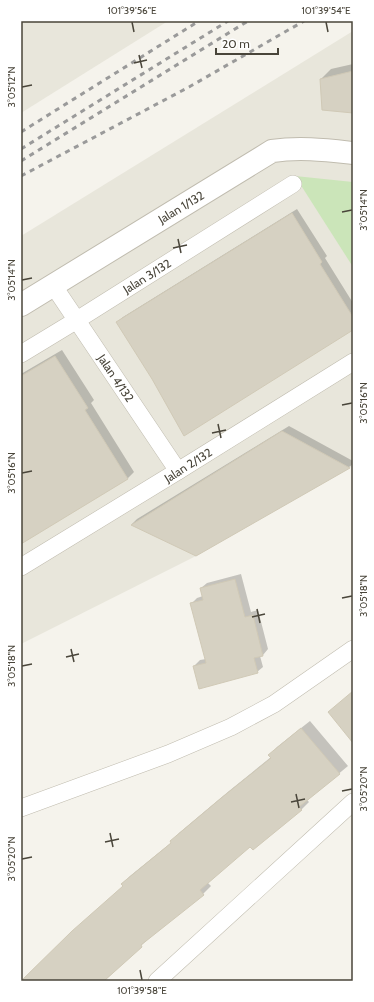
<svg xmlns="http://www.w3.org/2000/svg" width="374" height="1002" viewBox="0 0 374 1002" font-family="Cabin,sans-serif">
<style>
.residential{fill:#e8e6db}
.green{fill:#cbe5b9}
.shadow{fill:#0003}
.building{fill:#d6d1c2;stroke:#d0c9b6}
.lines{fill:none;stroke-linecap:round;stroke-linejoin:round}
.minor-casing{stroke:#c0bcaf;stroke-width:18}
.tertiary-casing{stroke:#c0bcaf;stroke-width:24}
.minor{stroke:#fff;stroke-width:17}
.tertiary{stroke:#fff;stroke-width:22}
.rail{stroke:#9a9a9a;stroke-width:3;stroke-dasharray:5 5;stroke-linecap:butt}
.ticks{fill:none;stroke:#49453a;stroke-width:1.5}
.labels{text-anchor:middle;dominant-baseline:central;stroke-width:3;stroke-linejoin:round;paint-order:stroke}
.street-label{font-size:12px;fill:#49453a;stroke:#fff}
.neatline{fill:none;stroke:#49453a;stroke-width:1.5}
.ticks-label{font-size:10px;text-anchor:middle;fill:#49453a}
</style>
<rect width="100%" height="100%" fill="#f5f3ec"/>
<g class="residential">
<path d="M21,21h147l-147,92z"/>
<path d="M353,31v435l-157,90 -175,88v-408z"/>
</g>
<path class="green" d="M295,176l58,6v85z"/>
<g class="shadow">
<path d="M353,64v48l-32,-33 10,-10z"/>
<path d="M297,209l30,47 -2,2 28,45v25l-200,51 -36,-57 6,-5z"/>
<path d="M62,350l32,50 -3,3 43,69 -7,7 -106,64v-169z"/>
<path d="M289,426l64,35v3l-4,3 -153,88 -64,-31 5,-5z"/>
<path d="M241,574l10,38 7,-2 10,39 -5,6 -3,1 3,11 -6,5 -63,-6 6,-6 6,-1 -15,-55 6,-6 6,-2 -2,-8 6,-5z"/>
<path d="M310,721l38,45 -41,34 2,2 -8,8 -50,35 -44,37 4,4 -8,8 -54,44 -45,43h-75l95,-95 -2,-2 8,-8 42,-34 7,-9 50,-42 42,-34 -1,-2 7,-8z"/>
</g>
<g class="building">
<path d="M353,71v42l-31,-3 -2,-31z"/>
<path d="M292,213l30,49 -2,2 33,53v13l-169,106 -32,-57 -36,-57z"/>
<path d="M55,356l33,52 -3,2 43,69 -107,65v-168z"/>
<path d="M282,431l68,37 -154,88 -65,-31z"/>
<path d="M235,579l10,38 8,-2 10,41 -9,2 4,15 -59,16 -6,-23 13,-3 -16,-60 13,-3 -3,-12z"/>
<path d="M353,691v52l-25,-31z"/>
<path d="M301,728l39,46 -41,33 3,3 -49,40 -3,-3 -50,43 4,5 -63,50 1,2 -38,34h-83l51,-50 51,-45 -2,-2 50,-41 -1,-2 50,-42 51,-41 -3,-3z"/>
</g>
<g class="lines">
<defs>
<g id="minor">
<path d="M53,285l125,186"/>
<path d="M21,354l56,-34 216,-136"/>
<path d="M21,567l157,-96 175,-109"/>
<path d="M21,808l147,-54 63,-27 43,-23 79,-55"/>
<path d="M157,981l196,-179"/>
</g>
<path id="tertiary" d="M21,305l251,-154c28,-4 53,-1 81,2"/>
</defs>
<use href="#minor" class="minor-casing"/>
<use href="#tertiary" class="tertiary-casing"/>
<use href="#minor" class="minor"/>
<use href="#tertiary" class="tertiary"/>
<g class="rail">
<path d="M21,132l178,-111"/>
<path d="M21,149l207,-128"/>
<path d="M21,161l227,-140"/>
<path d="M21,176l168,-89 115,-66"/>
</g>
</g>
<path class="ticks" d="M132,22l2,10M326,22l2,10M139,55l3,13M134,63l13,-3M22,87l10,-2M342,212l10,-2M178,239l3,14M173,248l14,-3M22,280l10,-2M342,405l10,-2M218,424l3,14M212,433l14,-3M22,473l10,-2M342,598l10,-2M257,609l3,14M252,617l13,-3M71,649l3,13M66,657l13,-3M22,666l10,-2M342,791l10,-2M296,794l3,14M291,802l14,-3M110,833l3,14M105,842l14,-3M22,859l10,-2M140,970l2,10"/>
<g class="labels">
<g class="street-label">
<text transform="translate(181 207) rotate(-31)">Jalan 1/132</text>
<text transform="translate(147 276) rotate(-32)">Jalan 3/132</text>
<text transform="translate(116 378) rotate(56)">Jalan 4/132</text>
<text transform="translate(188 465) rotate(-32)">Jalan 2/132</text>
</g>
</g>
<rect width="374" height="1002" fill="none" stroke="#ffffff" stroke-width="44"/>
<path d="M216 48v6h62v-6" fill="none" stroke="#49453a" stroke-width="2"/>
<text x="222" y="48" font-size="12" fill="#49453a" stroke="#ffffff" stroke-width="3" paint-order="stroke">20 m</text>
<rect x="22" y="22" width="330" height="958" class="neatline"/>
<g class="ticks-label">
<text x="132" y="14">101°39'56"E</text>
<text x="326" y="14">101°39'54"E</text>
<text transform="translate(11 87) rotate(-90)" y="4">3°05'12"N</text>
<text transform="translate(363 210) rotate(-90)" y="4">3°05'14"N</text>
<text transform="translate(11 280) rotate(-90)" y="4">3°05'14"N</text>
<text transform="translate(363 403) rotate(-90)" y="4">3°05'16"N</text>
<text transform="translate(11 473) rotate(-90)" y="4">3°05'16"N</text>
<text transform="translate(363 596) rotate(-90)" y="4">3°05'18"N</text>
<text transform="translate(11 666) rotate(-90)" y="4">3°05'18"N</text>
<text transform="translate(363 789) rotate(-90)" y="4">3°05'20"N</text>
<text transform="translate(11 859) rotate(-90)" y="4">3°05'20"N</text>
<text x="142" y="994">101°39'58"E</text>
</g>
</svg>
